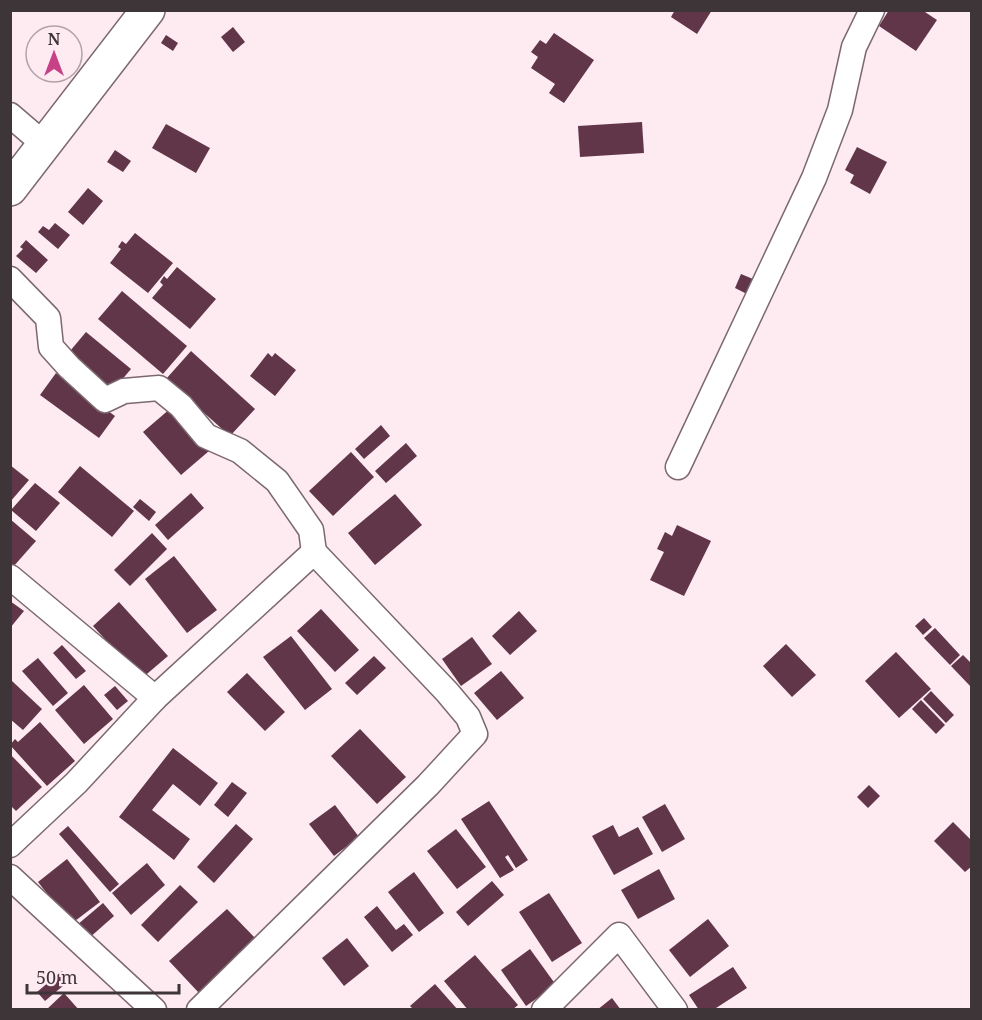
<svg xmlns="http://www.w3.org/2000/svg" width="982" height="1020" viewBox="0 0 982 1020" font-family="'Noto Serif',serif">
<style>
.building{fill:#613649}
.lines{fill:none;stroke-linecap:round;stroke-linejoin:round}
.minor-casing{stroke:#7c6970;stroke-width:27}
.secondary-casing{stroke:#7c6970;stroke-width:36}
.minor{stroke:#fff;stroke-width:24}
.secondary{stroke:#fff;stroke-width:33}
</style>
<rect width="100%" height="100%" fill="#feebf2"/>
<g class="building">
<path d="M675,10h37l-15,24 -26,-17z"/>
<path d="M889,10h33l15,10 -21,31 -37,-25z"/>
<path d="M233,27l12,15 -12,10 -12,-15z"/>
<path d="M554,33l40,27 -30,43 -15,-10 6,-9 -24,-16 7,-11 -7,-5 9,-12 6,4z"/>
<path d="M166,35l12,8 -5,8 -12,-8z"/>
<path d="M642,122l2,31 -64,4 -2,-31z"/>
<path d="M166,124l44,24 -14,25 -44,-25z"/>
<path d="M857,147l30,15 -17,32 -20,-11 4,-8 -9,-5z"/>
<path d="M115,150l16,11 -8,11 -16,-10z"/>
<path d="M88,188l15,13 -20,24 -15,-13z"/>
<path d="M55,223l15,12 -12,14 -20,-17 5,-6 6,4z"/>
<path d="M135,233l38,30 -25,30 -38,-30 11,-14 -3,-2 4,-6 4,3z"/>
<path d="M26,240l22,20 -12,13 -20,-17 7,-7 -3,-2z"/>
<path d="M177,267l39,32 -26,30 -38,-31 11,-13 -3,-3 4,-6 3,3z"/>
<path d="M741,274l12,5 -6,15 -12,-6z"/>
<path d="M122,291l65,55 -24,28 -65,-55z"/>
<path d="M86,332l45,37 -22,26 -44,-38z"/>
<path d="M191,351l64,58 -25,27 -64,-57z"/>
<path d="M268,353l4,4 3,-4 21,17 -21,26 -25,-20z"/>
<path d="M56,373l59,43 -16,22 -59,-43z"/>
<path d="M171,408l38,43 -28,24 -38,-43z"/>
<path d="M381,425l9,11 -26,23 -9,-10z"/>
<path d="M406,443l11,13 -31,27 -11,-12z"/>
<path d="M351,452l23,25 -41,39 -24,-25z"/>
<path d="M10,465l19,15 -19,22z"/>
<path d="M80,466l54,45 -22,26 -54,-45z"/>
<path d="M35,483l25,20 -24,28 -25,-21z"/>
<path d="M191,493l13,15 -36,32 -13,-15z"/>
<path d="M395,494l27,31 -47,40 -27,-32z"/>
<path d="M140,499l16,13 -7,9 -16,-14z"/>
<path d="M10,519l26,22 -23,26 -3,-2z"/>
<path d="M677,525l34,16 -27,55 -34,-16 14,-28 -7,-3 8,-17 7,4z"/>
<path d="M152,533l15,16 -37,37 -16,-16z"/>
<path d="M174,556l43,54 -30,23 -42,-54z"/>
<path d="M10,601l14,10 -14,17z"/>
<path d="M119,602l49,54 -27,23 -48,-53z"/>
<path d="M321,609l38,41 -24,22 -38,-41z"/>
<path d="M519,611l18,20 -27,24 -18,-19z"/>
<path d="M924,618l8,9 -9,8 -8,-9z"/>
<path d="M935,628l25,27 -10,10 -26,-27z"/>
<path d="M291,636l41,53 -27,21 -42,-53z"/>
<path d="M472,637l20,27 -31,22 -19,-27z"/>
<path d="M786,644l30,31 -24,22 -29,-31z"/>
<path d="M62,645l24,26 -10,8 -23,-26z"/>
<path d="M896,652l35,37 -32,29 -34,-37z"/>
<path d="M963,655l9,9v24l-21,-22z"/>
<path d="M374,656l12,12 -29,27 -12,-12z"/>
<path d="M38,658l30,35 -15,13 -31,-35z"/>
<path d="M501,671l23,27 -27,22 -23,-27z"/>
<path d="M247,673l38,39 -20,19 -38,-39z"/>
<path d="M12,681l30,28 -19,21 -13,-11z"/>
<path d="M84,685l29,34 -29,25 -29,-34z"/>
<path d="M115,686l13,15 -11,9 -13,-15z"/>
<path d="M931,691l23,24 -8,8 -23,-24z"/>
<path d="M921,700l24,25 -9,9 -24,-25z"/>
<path d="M40,722l35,39 -28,25 -37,-41 5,-6 3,3z"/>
<path d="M360,729l46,48 -29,27 -46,-48z"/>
<path d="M173,748l45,35 -18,23 -27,-22 -21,26 38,29 -16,21 -55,-43z"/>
<path d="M10,754l32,33 -26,24 -6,-6z"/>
<path d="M232,782l15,11 -19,24 -14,-12z"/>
<path d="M869,785l11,11 -12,12 -11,-11z"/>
<path d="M489,801l39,59 -12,8 -8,-13 -3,2 9,13 -14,8 -39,-59z"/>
<path d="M665,804l20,35 -23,13 -20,-35z"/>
<path d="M335,805l24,32 -25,19 -25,-32z"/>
<path d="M953,822l19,19v25l-7,6 -31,-31z"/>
<path d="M236,824l17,15 -39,44 -17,-16z"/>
<path d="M613,825l6,12 19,-10 15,27 -39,21 -22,-39z"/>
<path d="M68,826l51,58 -9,8 -51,-58z"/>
<path d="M456,829l30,38 -29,22 -30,-38z"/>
<path d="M67,859l33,43 -29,22 -33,-42z"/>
<path d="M147,863l18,22 -34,30 -19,-22z"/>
<path d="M659,869l16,30 -37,20 -17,-29z"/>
<path d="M414,872l30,41 -25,19 -31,-40z"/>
<path d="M492,881l12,14 -36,31 -12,-14z"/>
<path d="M180,885l18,17 -40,40 -17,-17z"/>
<path d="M549,893l33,50 -30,19 -33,-50z"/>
<path d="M103,903l11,13 -26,23 -11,-14z"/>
<path d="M377,906l19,24 8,-6 9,11 -21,17 -28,-35z"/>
<path d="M227,909l30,31 -58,53 -30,-32z"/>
<path d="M708,919l21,27 -39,31 -21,-27z"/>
<path d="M347,938l22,28 -25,20 -22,-28z"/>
<path d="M530,949l26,36 -30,21 -25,-36z"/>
<path d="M475,955l43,50 -6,5h-44l-24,-29z"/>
<path d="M733,967l14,21 -34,22h-14l-10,-15z"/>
<path d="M62,971l8,9 -25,21 -8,-9z"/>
<path d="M435,984l23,26h-44l-4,-4z"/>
<path d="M64,993l15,17h-33z"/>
<path d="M612,998l9,12h-24z"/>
</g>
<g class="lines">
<defs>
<g id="minor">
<path d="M10,115l35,30"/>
<path d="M10,279l38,39 3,29 18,20 36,33 19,-9 35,-3 22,18 25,30 34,15 37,30 34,49 3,22 -159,146 -79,85 -66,62"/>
<path d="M678,467l136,-289 26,-68 14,-63 18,-37"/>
<path d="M10,577l145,121"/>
<path d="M10,877l144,133"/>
<path d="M199,1010l229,-225 47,-51 -7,-17 -21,-25 -133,-140"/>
<path d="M544,1010l75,-75 56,75"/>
</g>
<path id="secondary" d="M10,189l138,-179"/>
</defs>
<use href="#minor" class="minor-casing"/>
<use href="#secondary" class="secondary-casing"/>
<use href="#minor" class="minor"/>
<use href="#secondary" class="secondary"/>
</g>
<rect width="982" height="1020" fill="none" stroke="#3e3539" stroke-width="24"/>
<g transform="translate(54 54)"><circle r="28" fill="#feebf2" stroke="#b1a2a8" stroke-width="1.5"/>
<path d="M0-4.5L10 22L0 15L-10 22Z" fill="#c64185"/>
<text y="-9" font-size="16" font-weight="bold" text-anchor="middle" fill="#3e3539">N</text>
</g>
<path d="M27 984v9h152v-9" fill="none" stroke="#3e3539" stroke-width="3"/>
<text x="36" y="984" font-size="18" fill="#3e3539" stroke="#feebf2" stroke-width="4.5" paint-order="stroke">50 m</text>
</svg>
